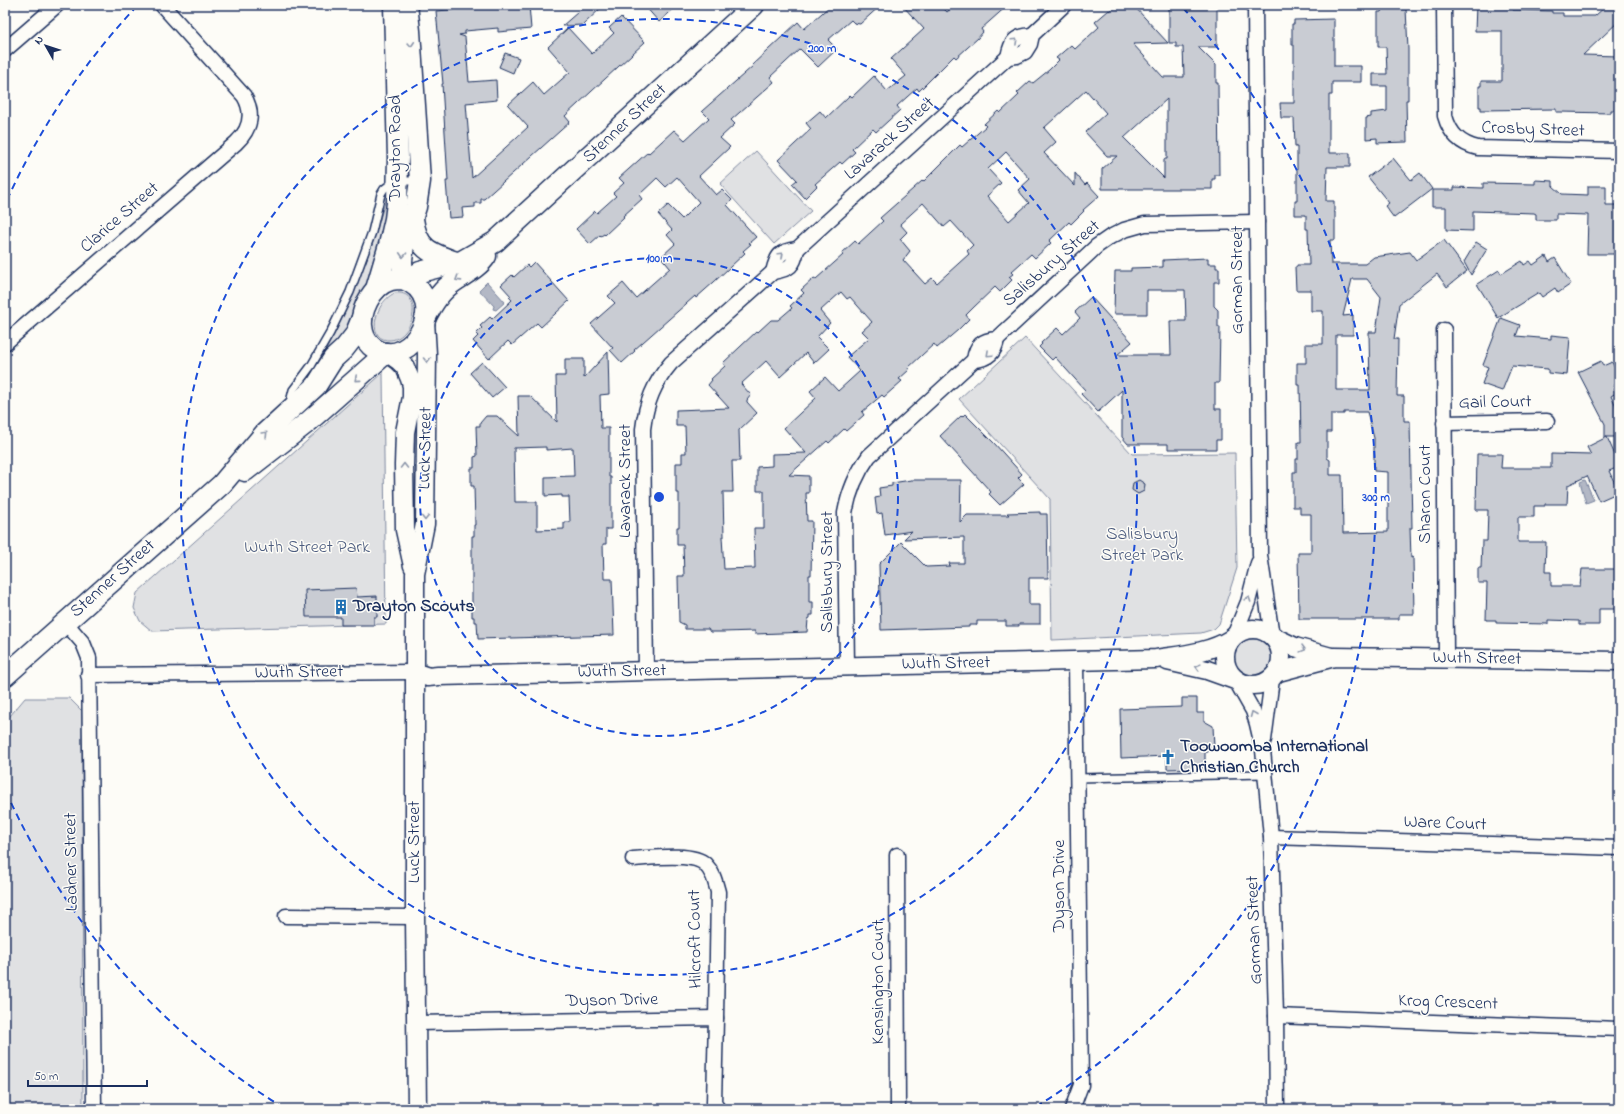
<svg xmlns="http://www.w3.org/2000/svg" width="1624" height="1114" viewBox="0 0 1624 1114" font-family="'Indie Flower',sans-serif">
<style>
.green{fill:#e0e1e3;stroke:#7e88a0}
.water{fill:#b3b8c5;stroke:#76819c}
.building{fill:#c9ccd3;stroke:#1b2f5e;fill-rule:evenodd}
.lines{fill:none;stroke-linecap:round;stroke-linejoin:round}
.service-casing{stroke:#1b2f5e;stroke-width:10}
.minor-casing{stroke:#1b2f5e;stroke-width:17}
.tertiary-casing{stroke:#1b2f5e;stroke-width:21}
.secondary-casing{stroke:#1b2f5e;stroke-width:23}
.service{stroke:#fdfcf7;stroke-width:7}
.minor{stroke:#fdfcf7;stroke-width:14}
.tertiary{stroke:#fdfcf7;stroke-width:18}
.secondary{stroke:#fdfcf7;stroke-width:20}
.oneway{stroke:#8c96aa}
.ring{fill:none;stroke:#1d4ed8;stroke-width:2;stroke-dasharray:7 5}
.labels{text-anchor:middle;dominant-baseline:central;stroke-width:3;stroke-linejoin:round;paint-order:stroke}
.street-label{font-size:18px;fill:#1b2f5e;stroke:#fdfcf7}
.park-label{font-size:18px;fill:#4c5c7f;stroke:#fdfcf7}
.poi-label{font-size:18px;font-weight:bold;fill:#1b2f5e;stroke:#fdfcf7;text-anchor:start}
.centre{fill:#1d4ed8;stroke:#fdfcf7;stroke-width:2}
.ring-label{font-size:12px;text-anchor:middle;font-weight:bold;fill:#1d4ed8;stroke:#fdfcf7;stroke-width:3;stroke-linejoin:round;paint-order:stroke}
</style>
<rect width="100%" height="100%" fill="#fdfcf7"/>
<filter id="ink" filterUnits="userSpaceOnUse"><feTurbulence type="fractalNoise" baseFrequency=".025" numOctaves="2"/><feDisplacementMap in="SourceGraphic" scale="8" xChannelSelector="R" yChannelSelector="G"/><feConvolveMatrix kernelMatrix="1 2 1 2 8 2 1 2 1" color-interpolation-filters="sRGB"/></filter>
<g filter="url(#ink)">
<g class="green">
<path d="M756,151l55,60 -37,33 -54,-60z"/>
<path d="M385,202l6,1 -8,40 -29,79 -38,46c31,-55 52,-106 69,-166z"/>
<path d="M395,293c30,-3 19,46 -5,47 -25,1 -15,-39 5,-47z"/>
<path d="M1025,338l107,116 103,-1 2,115 -18,56 -5,5 -13,4 -149,7 -2,-141 -91,-100z"/>
<path d="M383,373l3,251 -234,7 -12,-10 -6,-13 3,-15z"/>
<circle cx="1253" cy="658" r="19"/>
<path d="M25,698h44l13,13 1,398h-78v-387z"/>
</g>
<g class="water">
<path d="M487,282l18,20 -9,8 -3,-1 1,-3 -15,-16z"/>
<path d="M1585,480l9,20 -8,3 -6,-21z"/>
</g>
<g class="building">
<path d="M514,5h15l2,24 -33,3v-4l-33,3v3l-6,1 6,2 4,45 27,-2 1,20 -31,3 6,75 56,-51 -20,-22 25,-23 11,13 26,-23 -22,-25 20,-19 24,26 22,-21 -5,-5 12,-11 24,25 -80,74 5,6 -86,77h-3v4h-6v4l-13,1 1,9 -14,1 -3,-37h2l-6,-97h1l-7,-73z"/>
<path d="M586,5h18l-21,20 -21,1z"/>
<path d="M644,5h34l-19,17z"/>
<path d="M831,5h50l-21,19 -6,-1 -3,-3 -23,20 9,9 -19,18 -18,-18 -30,28 4,5 -43,38 4,4 -15,14 10,9 -31,29 17,19 6,-5 10,10 -5,5 29,32 -7,6 2,1 -8,7 2,2 -31,29 -18,16 -1,-2 -61,54 1,1 -13,12 -12,-13 3,-2 -22,-24 24,-21 -7,-7 15,-13 13,15 34,-30 -9,-11 14,-13 -8,-9 5,-5 -14,-16 10,-9 14,14 17,-17 -22,-25 -11,10 -9,-9 -18,17 3,4 -19,17 1,1 -19,18 -1,-1 -3,2 -1,-1 -10,9 -14,-15 19,-18 2,2 19,-17 -3,-3 11,-10 -5,-5 29,-26 1,1 25,-23 11,10 24,-22 -7,-7 51,-45 -1,-1 46,-43 6,7z"/>
<path d="M902,5h38l7,7 8,-7h53l-27,24 2,3 -5,6 -22,20 -2,-2 -35,35 -2,-3 -20,18 3,4 -24,22 -3,-3 -21,20 3,3 -13,12 -2,-2 -25,22 2,2 -12,12 -13,-14 5,-4 -19,-20 33,-31 -5,-6 14,-12 6,7 24,-23 2,2 22,-21 13,15 19,-15 -15,-17 33,-30z"/>
<path d="M1117,5h16l35,38 -35,1 30,33h21l-1,-30h-7v-4h-7v-38h48v42h-19l18,18v18h2l1,92h-4v4h-3v10h-110v-20l15,-13h-10l-22,-24 21,-19 -20,-23 -42,38 12,14 -12,11 31,33v-13l10,12 2,-2 12,13 -16,14 1,1 -13,13 -2,-2 -20,19 2,2 -16,15 -4,-4 -20,18 2,2 -4,3 3,3 -12,12 -5,-5 -21,20 -8,8 3,4 -11,11 -21,18 -3,-4 -26,24 1,2 -10,9 3,2 -18,16 -2,-2 -20,17 2,3 -18,16 -2,-2 -15,14 -2,-2 -38,34 20,1v17h-3l1,28h5l-1,54h-2v27h4v13h-3v3l-2,1 -1,13 -52,2v-3l-32,1h-13l-2,-3h-23v-4l-6,-3 -1,-46h6l-1,-31h-6v-18h2v-34h-3v-30h6v-10h4l-1,-27h-9v-16l53,-2 -21,-23 4,-5 -1,-1 14,-13 -2,-3 34,-32 1,1 13,-12h7l14,-12 -2,-2 14,-13 -3,-3 13,-12 2,1 27,-24 -1,-2 13,-12 3,3 25,-23 -3,-3 42,-37 1,1 37,-37 2,2 24,-21 -2,-2 14,-13 2,2 19,-18 -2,-2 13,-12 3,2 16,-13 10,-10 -3,-2 15,-13 4,4 24,-22 -4,-5 14,-12 1,1zM1167,99v60h-3v19l-40,-40zM1006,152l24,27 -12,11 11,13 -20,18 -22,-25 14,-13 -13,-14zM923,203l21,24 7,-6 22,24 -6,6 2,3 -32,29 -5,-5 -7,6 -22,-24 7,-9 -10,-12 7,-7 -7,-8zM841,292l6,7 3,-2 22,25 -10,9 7,7 -22,19 13,14 -22,20 -13,-14 -15,14 6,7 -32,30 22,25 -34,1v12l-15,1v24h7v37h-10l1,40 -31,1 -2,-32h2l-1,-45h10l-1,-31h8l-1,-31 18,-17 -10,-11v-2l4,-5 -10,-11 25,-23 14,16 26,-24 8,10 15,-14 -12,-12 13,-14 -10,-12z"/>
<path d="M1476,5h37v5l39,1v2h11v3h32l12,-11h12v16l-36,34 35,1 1,54h-8v3l-51,-1h-4v-3l-75,1v-3h-2v-21h2v-5h21v-50h-27z"/>
<path d="M1382,9h24l2,40v51h-2l1,42 -30,1v-5l-11,1v-21l5,-1v-4l16,-2v-25h-14v-12h14l-1,-27h-8v-35h3z"/>
<path d="M1334,19v47h27v16h-29v13h-3v58h21v14h-23l-1,34h8v11h1v28h-5l1,24h34l9,-7 36,-5 6,8 28,-20 23,31 -20,16 -10,-13 -38,30 -5,35h4l-1,57h7v25h6l2,107h-2l1,30 2,-1 1,57h-15v5h-100l-1,-66h13v-39h-11v-7h-7v-35h3v-13h2v-17h3l-1,-57h-3v-22h9v-19h17v-33h-12v-21h-15l-1,-23h2v-2h12l-1,-36h-2v-14h-11v-14h2v-54h-2l-1,-29h-13l-1,-15h14v-58h-2v-21h2v-4zM1352,279h15l14,18 -5,35h-7l1,58h-34v-55h17v-20l-10,1zM1344,412h23l7,26v33l14,1v60l-45,1 -1,-58h-12v-15l-3,-2v-26h4v-18h13z"/>
<path d="M505,53l14,5 -6,15 -14,-6z"/>
<path d="M1393,158l18,22 9,-7 12,16 -38,29 -9,-12 4,-3 -21,-26z"/>
<path d="M1535,180l18,1v5l9,8 26,1v-9h18v19h13v49h-32l1,-39 -32,-1v6h-20v-6l-2,-1 -61,-2v20l-27,-1v-23h-14v-17h22v-3l29,1v-5l52,1z"/>
<path d="M1476,242l11,7 -16,26 -7,-13z"/>
<path d="M1546,256l3,6 6,-4 16,26 -13,9 -3,-5 -13,9 -3,-4 -41,25 -21,-34 22,-14 2,4 21,-13 2,4 6,-4 3,4z"/>
<path d="M1208,258v6h8v4h3v14h-5v24l4,4v17h2l-1,56h-4v26h6v31h-5v9h-48v-5h-40l-6,-7v-47l-24,22 -17,-18 4,-4 -30,-33 -3,3 -13,-13 3,-3 -1,-1 16,-15 6,6 17,-16 -5,-6 16,-15 41,45 -15,13h54l-1,-34h16l-1,-31h-38v24h-33l1,-43h16v-3l32,-1v-7z"/>
<path d="M534,262l35,39 -28,26 -4,-4 -25,22 -4,-4 -19,18 -16,-18 5,-5 -2,-2 6,-6 -2,-2 10,-9 2,2 20,-19 -3,-3 2,-1 -10,-11 11,-10 2,2 13,-12 2,2z"/>
<path d="M1501,318l19,7 -4,11 35,3v-4l19,2 -3,38 -19,-2v-4l-36,-3 -10,25 -20,-7 6,-17 -5,-2z"/>
<path d="M608,352l1,42 -9,1 1,33h8v49h2v52h-5v15h-3l1,35h8l2,56 -136,4 -1,-17h-3v-5h-2v-81h2v-11h1l-1,-39h-3v-18h3v-11l3,-1 -1,-30h4v-3l6,-7h11l22,20 -1,-40h12l27,26 -1,-46h9v-17h19v19zM546,447v3l27,-2 1,28 -29,1v19l17,-1v2h7l1,25h-6v7l-27,1v-28h-22l-1,-54z"/>
<path d="M1601,361l2,5 9,-4 7,15v6l-6,3 3,7 -5,3 8,18v23h-14v-13l-27,-52z"/>
<path d="M482,362l23,25 -13,11 -22,-25z"/>
<path d="M965,414l29,29 28,31 -4,4 6,6 -24,21 -11,-11 2,-2 -51,-56 21,-20 1,1z"/>
<path d="M1607,437l12,27v3l-10,4 10,21 -20,9 -12,-25 -19,9 -1,19h-22v2h-11v11h-16v25h28l-1,30h6v14h29l2,-17h37v40h-20v16h-20v-4l-31,-1v4l-52,-1v-3h-10l1,-37h-9v-15h3l1,-27h5l1,-31h-12l1,-56h25l-1,14h50v-14l40,1 -4,-8z"/>
<path d="M911,480h50l-1,42 7,-7h42l-2,-2 33,-1v2h7l1,64h-19v27h11v19h-21v2h-13v-5h-29v4h-8v2l-88,3 -2,-66 22,-22 25,25 24,-1 -1,-3h15v-26l-60,2 8,-8 -27,4 -3,-22 -5,1 -2,-16 5,-1 -1,-9 13,-2v-3z"/>
<path d="M1139,480l6,4 -1,7 -6,3 -6,-4 1,-7z"/>
<path d="M356,588l1,9 20,-1v21h-3v8h-33v-8h-35l-1,-27z"/>
<path d="M1182,698h15v15h7v8l9,5 1,21 -9,6v15l-38,1v-13l-46,2 -1,-49 62,-2z"/>
</g>
<g class="lines">
<defs>
<g id="service">
<path d="M292,404l-1,-6 2,-8 18,-24 19,-33 20,-41 22,-60 9,-38 3,-5 8,-6 5,-2h21"/>
<path d="M1078,778l187,-4"/>
</g>
<g id="minor">
<path d="M1255,5l5,550 12,81"/>
<path d="M1444,5l1,111c5,18 15,28 33,32l141,3"/>
<path d="M5,50l52,-45"/>
<path d="M1008,57c3,-16 7,-21 24,-22"/>
<path d="M773,272c4,-17 7,-21 24,-23l211,-192 9,-1 8,-4 5,-8 2,-9 32,-30"/>
<path d="M1444,330l2,329"/>
<path d="M5,343l231,-200c15,-14 18,-30 8,-47l-82,-91"/>
<path d="M974,360c2,-15 8,-20 23,-21l100,-93 13,-9 14,-7 21,-6 112,-2"/>
<path d="M1444,423l103,-2"/>
<path d="M65,622l18,21 6,15 5,451"/>
<path d="M1234,636l14,-34 10,-39"/>
<path d="M847,667l-2,-154c4,-22 11,-39 24,-57l105,-96c14,-1 21,-7 23,-21"/>
<path d="M646,671l-3,-242c3,-26 11,-46 28,-66l102,-91c17,-3 21,-6 24,-23"/>
<path d="M88,675l326,-3"/>
<path d="M1236,681l17,30 4,13 6,26 8,87 5,179 1,93"/>
<path d="M1264,740l8,-61"/>
<path d="M1271,837l348,11"/>
<path d="M897,855l1,254"/>
<path d="M633,859c17,-1 60,-7 72,5 8,8 10,17 13,28l-2,126"/>
<path d="M286,916l129,1"/>
<path d="M1276,1016l343,13"/>
<path d="M417,1023l299,-5 -2,85 4,6"/>
<path d="M1072,1109l9,-24 -5,-424"/>
</g>
<g id="tertiary">
<path d="M389,354l10,7 6,6 5,12 2,7v11l-7,35 -1,33 1,65 8,36"/>
<circle cx="1253" cy="657" r="28"/>
<path d="M1272,636l23,11 36,10"/>
<path d="M1167,661l40,9 28,10"/>
<path d="M414,672l14,5 10,-1 718,-17c25,-4 53,-6 75,-20"/>
<path d="M1278,672l56,-15 285,4"/>
<path d="M417,1109l-2,-192v-343l10,-50 2,-170 -2,-33"/>
</g>
<g id="secondary">
<path d="M413,219c4,30 17,34 43,43"/>
<path d="M403,279l-1,-18 2,-17 12,-37 4,-26 -10,-150 -3,-26"/>
<path d="M403,279c50,18 9,93 -28,70 -6,-4 -10,-9 -12,-17 -5,-19 8,-46 28,-52 4,-1 8,-1 12,-1z"/>
<path d="M407,280l13,-8 42,-11 33,-19 259,-237"/>
<path d="M376,289l13,-44 6,-26 2,-16 1,-45 -4,-153"/>
<path d="M425,319c7,-15 16,-29 30,-38 12,-8 24,-14 31,-25"/>
<path d="M245,471l63,-49 78,-69"/>
<path d="M5,676l217,-192 43,-51 51,-47 17,-27 11,-10 11,-14 7,-17"/>
</g>
</defs>
<use href="#service" class="service-casing"/>
<use href="#minor" class="minor-casing"/>
<use href="#tertiary" class="tertiary-casing"/>
<use href="#secondary" class="secondary-casing"/>
<use href="#service" class="service"/>
<use href="#minor" class="minor"/>
<use href="#tertiary" class="tertiary"/>
<use href="#secondary" class="secondary"/>
</g>
<defs><path id="oneway-chevron" d="M-2-3.5L2.5 0L-2 3.5" fill="none" stroke-width="1.6" stroke-linecap="round" stroke-linejoin="round"/></defs>
<g class="oneway">
<use href="#oneway-chevron" transform="translate(1015 41) rotate(-43)"/>
<use href="#oneway-chevron" transform="translate(411 44) rotate(86)"/>
<use href="#oneway-chevron" transform="translate(403 255) rotate(93)"/>
<use href="#oneway-chevron" transform="translate(781 255) rotate(-43)"/>
<use href="#oneway-chevron" transform="translate(458 279) rotate(148)"/>
<use href="#oneway-chevron" transform="translate(989 354) rotate(137)"/>
<use href="#oneway-chevron" transform="translate(427 360) rotate(90)"/>
<use href="#oneway-chevron" transform="translate(357 379) rotate(139)"/>
<use href="#oneway-chevron" transform="translate(265 434) rotate(-46)"/>
<use href="#oneway-chevron" transform="translate(404 466) rotate(-90)"/>
<use href="#oneway-chevron" transform="translate(425 518) rotate(91)"/>
<use href="#oneway-chevron" transform="translate(1248 599) rotate(-72)"/>
<use href="#oneway-chevron" transform="translate(1303 649) rotate(15)"/>
<use href="#oneway-chevron" transform="translate(1198 667) rotate(-165)"/>
<use href="#oneway-chevron" transform="translate(1253 714) rotate(-112)"/>
</g>
</g>
<g class="ring">
<circle cx="659" cy="497" r="239"/>
<circle cx="659" cy="497" r="478"/>
<path d="M284 1108A717 717 0 0 1 7 794M7 200A717 717 0 0 1 135 8M1183 8A717 717 0 0 1 1034 1108"/>
</g>
<defs>
<symbol id="building-bare" viewBox="-9 -9 18 18"><path d="M-4-6H4V6H1V3H-1V6H-4ZM-2.5-4.3h1.7v1.8h-1.7ZM.8-4.3h1.7v1.8H.8ZM-2.5-1h1.7V.8h-1.7ZM.8-1h1.7V.8H.8Z" fill="#1f6fb2" stroke="#fdfcf7" stroke-width="2.5" paint-order="stroke"/></symbol>
<symbol id="church-bare" viewBox="-9 -9 18 18"><path d="M-1.2-6h2.4v3.5h3.3v2.4h-3.3V6h-2.4V-.1h-3.3v-2.4h3.3Z" fill="#1f6fb2" stroke="#fdfcf7" stroke-width="2.5" paint-order="stroke"/></symbol>
</defs>
<g fill-rule="evenodd">
<use href="#building-bare" x="330" y="596" width="22" height="22"/>
<use href="#church-bare" x="1157" y="746" width="22" height="22"/>
</g>
<g class="labels">
<g class="street-label">
<text transform="translate(625 124) rotate(-43)">Stenner Street</text>
<text transform="translate(1533 130) rotate(2)">Crosby Street</text>
<text transform="translate(890 139) rotate(-42)">Lavarack Street</text>
<text transform="translate(396 148) rotate(-90)">Drayton Road</text>
<text transform="translate(120 218) rotate(-41)">Clarice Street</text>
<text transform="translate(1052 264) rotate(-41)">Salisbury Street</text>
<text transform="translate(1238 280) rotate(-90)">Gorman Street</text>
<text transform="translate(1495 403) rotate(-1)">Gail Court</text>
<text transform="translate(426 448) rotate(-89)">Luck Street</text>
<text transform="translate(626 481) rotate(-90)">Lavarack Street</text>
<text transform="translate(1426 494) rotate(-90)">Sharon Court</text>
<text transform="translate(828 572) rotate(-90)">Salisbury Street</text>
<text transform="translate(113 579) rotate(-42)">Stenner Street</text>
<text transform="translate(1477 659) rotate(1)">Wuth Street</text>
<text transform="translate(946 664) rotate(-1)">Wuth Street</text>
<text transform="translate(622 672) rotate(-1)">Wuth Street</text>
<text transform="translate(299 673) rotate(-1)">Wuth Street</text>
<text transform="translate(1445 824) rotate(2)">Ware Court</text>
<text transform="translate(415 842) rotate(-90)">Luck Street</text>
<text transform="translate(72 862) rotate(-91)">Ladner Street</text>
<text transform="translate(1060 886) rotate(-90)">Dyson Drive</text>
<text transform="translate(1255 930) rotate(-92)">Gorman Street</text>
<text transform="translate(696 939) rotate(-91)">Hilcroft Court</text>
<text transform="translate(879 982) rotate(-90)">Kensington Court</text>
<text transform="translate(612 1001) rotate(-1)">Dyson Drive</text>
<text transform="translate(1448 1003) rotate(2)">Krog Crescent</text>
</g>
<g class="park-label">
<text x="1142" y="535">Salisbury<tspan x="1142" dy="21">Street Park</tspan></text>
<text x="307" y="548">Wuth Street Park</text>
</g>
<g class="poi-label">
<text x="353" y="607">Drayton Scouts</text>
<text x="1180" y="747">Toowoomba International<tspan x="1180" dy="21">Christian Church</tspan></text>
</g>
</g>
<circle cx="659" cy="497" r="6" class="centre"/>
<g class="ring-label">
<text x="822" y="52">200 m</text>
<text x="659" y="262">100 m</text>
<text x="1376" y="501">300 m</text>
</g>
<rect width="1624" height="1114" fill="none" stroke="#fdfcf7" stroke-width="20"/>
<rect x="10" y="10" width="1604" height="1094" fill="none" stroke="#1b2f5e" stroke-width="1.5" filter="url(#ink)"/>
<g transform="translate(46 46) rotate(309)" stroke="#fdfcf7" stroke-width="3" paint-order="stroke">
<path d="M0-3L7 15L0 10L-7 15Z" fill="#1b2f5e"/>
<text y="-6" font-size="11" font-weight="bold" text-anchor="middle" fill="#1b2f5e">N</text>
</g>
<path d="M28 1080v6h119v-6" fill="none" stroke="#1b2f5e" stroke-width="2"/>
<text x="34" y="1080" font-size="12" fill="#1b2f5e" stroke="#fdfcf7" stroke-width="3" paint-order="stroke">50 m</text>
</svg>
